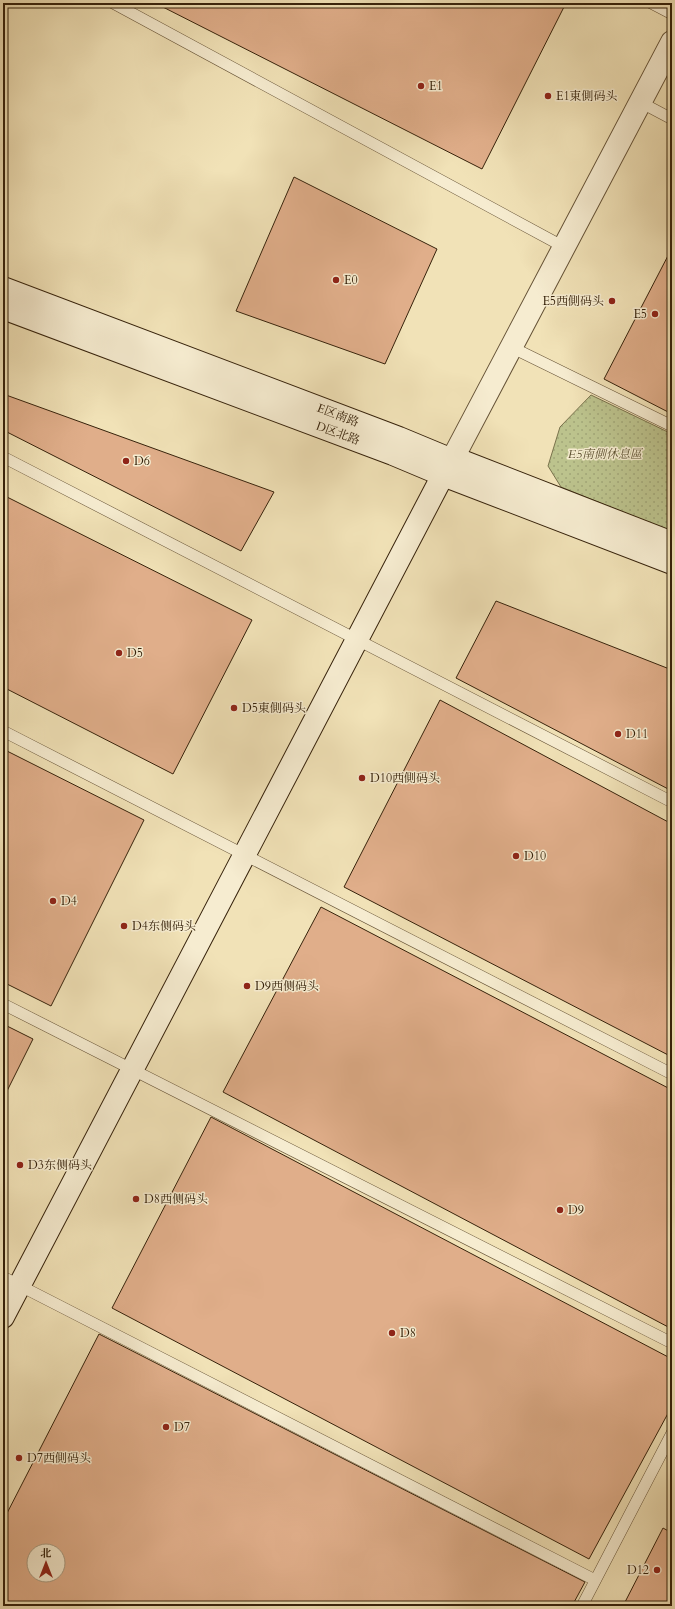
<svg xmlns="http://www.w3.org/2000/svg" width="675" height="1609" viewBox="0 0 675 1609" font-family="Cardo,'Noto Serif SC',serif">
<style>
.park{fill:url(#park-dots);stroke:#79724c}
.building{fill:#e0ae8a;stroke:#36220b;fill-rule:evenodd}
.lines{fill:none;stroke-linecap:round;stroke-linejoin:round}
.lane-casing{stroke:#655236;stroke-width:12}
.street-casing{stroke:#655236;stroke-width:24}
.secondary-casing{stroke:#36220b;stroke-width:24}
.lane{stroke:#f6ecd0;stroke-width:11}
.street{stroke:#f6ecd0;stroke-width:22}
.secondary{stroke:#f6ecd0;stroke-width:22}
.poi-dot{fill:#8f2418;stroke:#f6ecd0;stroke-width:1.5}
.labels{text-anchor:middle;dominant-baseline:central;stroke-width:3;stroke-linejoin:round;paint-order:stroke}
.poi-label{font-size:12px;fill:#36220b;stroke:#f6ecd0;text-anchor:start}
.street-label{font-size:12px;fill:#36220b;stroke:#f6ecd0}
.park-label{font-size:12px;font-style:italic;fill:#5e5232;stroke:#f6ecd0}
</style>
<defs>
<pattern id="park-dots" width="8" height="8" patternUnits="userSpaceOnUse"><rect width="8" height="8" fill="#bcc38d"/><path d="M2 2h.1M6 6h.1" fill="none" stroke="#a2a778" stroke-width="1.8" stroke-linecap="round"/></pattern>
</defs>
<rect width="100%" height="100%" fill="#f1e2b7"/>
<filter id="stains"><feTurbulence type="fractalNoise" baseFrequency=".005" numOctaves="4"/><feColorMatrix values="0 0 0 0 .2 0 0 0 0 .09 0 0 0 0 .02 0 0 0 .5 -.17"/></filter>
<radialGradient id="worn" r=".72"><stop offset=".6" stop-color="#630" stop-opacity="0"/><stop offset="1" stop-color="#630" stop-opacity=".3"/></radialGradient>
<path class="park" d="M591,395l81,39v98l-111,-45 -13,-21 12,-39z"/>
<g class="building">
<path d="M155,3h411l-84,166z"/>
<path d="M294,177l143,72 -52,115 -149,-53z"/>
<path d="M672,248v166l-68,-35z"/>
<path d="M6,395l268,97 -33,59 -238,-121v-30z"/>
<path d="M3,495l249,125 -79,154 -170,-87z"/>
<path d="M496,601l176,69v121l-216,-113z"/>
<path d="M440,700l232,124v233l-328,-170z"/>
<path d="M3,749l141,71 -93,186 -48,-24z"/>
<path d="M321,907l351,183v239l-449,-237z"/>
<path d="M3,1024l30,15 -30,60z"/>
<path d="M211,1117l461,242v47l-83,153 -477,-251z"/>
<path d="M99,1334l486,248 -13,24h-569v-85zM34,1551h24v24h-24z"/>
<path d="M663,1528l9,5v73h-49z"/>
</g>
<g class="lines">
<defs>
<g id="lane">
<path d="M113,3l451,244"/>
<path d="M651,3l21,11"/>
<path d="M640,102l32,17"/>
<path d="M511,347l161,79"/>
<path d="M3,457l669,345"/>
<path d="M3,731l669,343"/>
<path d="M3,1004l669,339"/>
<path d="M3,1277l592,303"/>
<path d="M582,1606l90,-173"/>
</g>
<path id="street" d="M444,475l228,-433"/>
<g id="secondary">
<path d="M3,288l396,150 53,22h7l213,83"/>
<path d="M3,308l390,146 50,21 229,88"/>
<path d="M3,1317l440,-842"/>
</g>
</defs>
<use href="#lane" class="lane-casing"/>
<use href="#street" class="street-casing"/>
<use href="#secondary" class="secondary-casing"/>
<use href="#lane" class="lane"/>
<use href="#street" class="street"/>
<use href="#secondary" class="secondary"/>
</g>
<g class="poi-dot">
<circle cx="421" cy="86" r="4"/>
<circle cx="548" cy="96" r="4"/>
<circle cx="336" cy="280" r="4"/>
<circle cx="612" cy="301" r="4"/>
<circle cx="655" cy="314" r="4"/>
<circle cx="126" cy="461" r="4"/>
<circle cx="119" cy="653" r="4"/>
<circle cx="234" cy="708" r="4"/>
<circle cx="618" cy="734" r="4"/>
<circle cx="362" cy="778" r="4"/>
<circle cx="516" cy="856" r="4"/>
<circle cx="53" cy="901" r="4"/>
<circle cx="124" cy="926" r="4"/>
<circle cx="247" cy="986" r="4"/>
<circle cx="20" cy="1165" r="4"/>
<circle cx="136" cy="1199" r="4"/>
<circle cx="560" cy="1210" r="4"/>
<circle cx="392" cy="1333" r="4"/>
<circle cx="166" cy="1427" r="4"/>
<circle cx="19" cy="1458" r="4"/>
<circle cx="657" cy="1570" r="4"/>
</g>
<g class="labels">
<g class="poi-label">
<text x="429" y="86">E1</text>
<text x="556" y="96">E1東側码头</text>
<text x="344" y="280">E0</text>
<text x="604" y="301" text-anchor="end">E5西側码头</text>
<text x="647" y="314" text-anchor="end">E5</text>
<text x="134" y="461">D6</text>
<text x="127" y="653">D5</text>
<text x="242" y="708">D5東側码头</text>
<text x="626" y="734">D11</text>
<text x="370" y="778">D10西側码头</text>
<text x="524" y="856">D10</text>
<text x="61" y="901">D4</text>
<text x="132" y="926">D4东侧码头</text>
<text x="255" y="986">D9西侧码头</text>
<text x="28" y="1165">D3东侧码头</text>
<text x="144" y="1199">D8西侧码头</text>
<text x="568" y="1210">D9</text>
<text x="400" y="1333">D8</text>
<text x="174" y="1427">D7</text>
<text x="27" y="1458">D7西側码头</text>
<text x="649" y="1570" text-anchor="end">D12</text>
</g>
<g class="street-label">
<text transform="translate(338 415) rotate(21)">E区南路</text>
<text transform="translate(338 433) rotate(20)">D区北路</text>
</g>
<g class="park-label">
<text x="605" y="454">E5南側休息區</text>
</g>
</g>
<rect width="675" height="1609" fill="none" stroke="#f1e2b7" stroke-width="16"/>
<rect x="4" y="4" width="667" height="1601" fill="none" stroke="#36220b" stroke-width="2"/>
<rect x="8" y="8" width="659" height="1593" fill="none" stroke="#36220b"/>
<g transform="translate(46 1563)"><circle r="19" fill="#f6ecd0" stroke="#a99b81"/>
<path d="M0-3L7 15L0 10L-7 15Z" fill="#8f2418"/>
<text y="-6" font-size="11" font-weight="bold" text-anchor="middle" fill="#36220b">北</text>
</g>
<rect width="100%" height="100%" filter="url(#stains)"/>
<rect width="100%" height="100%" fill="url(#worn)"/>
</svg>
